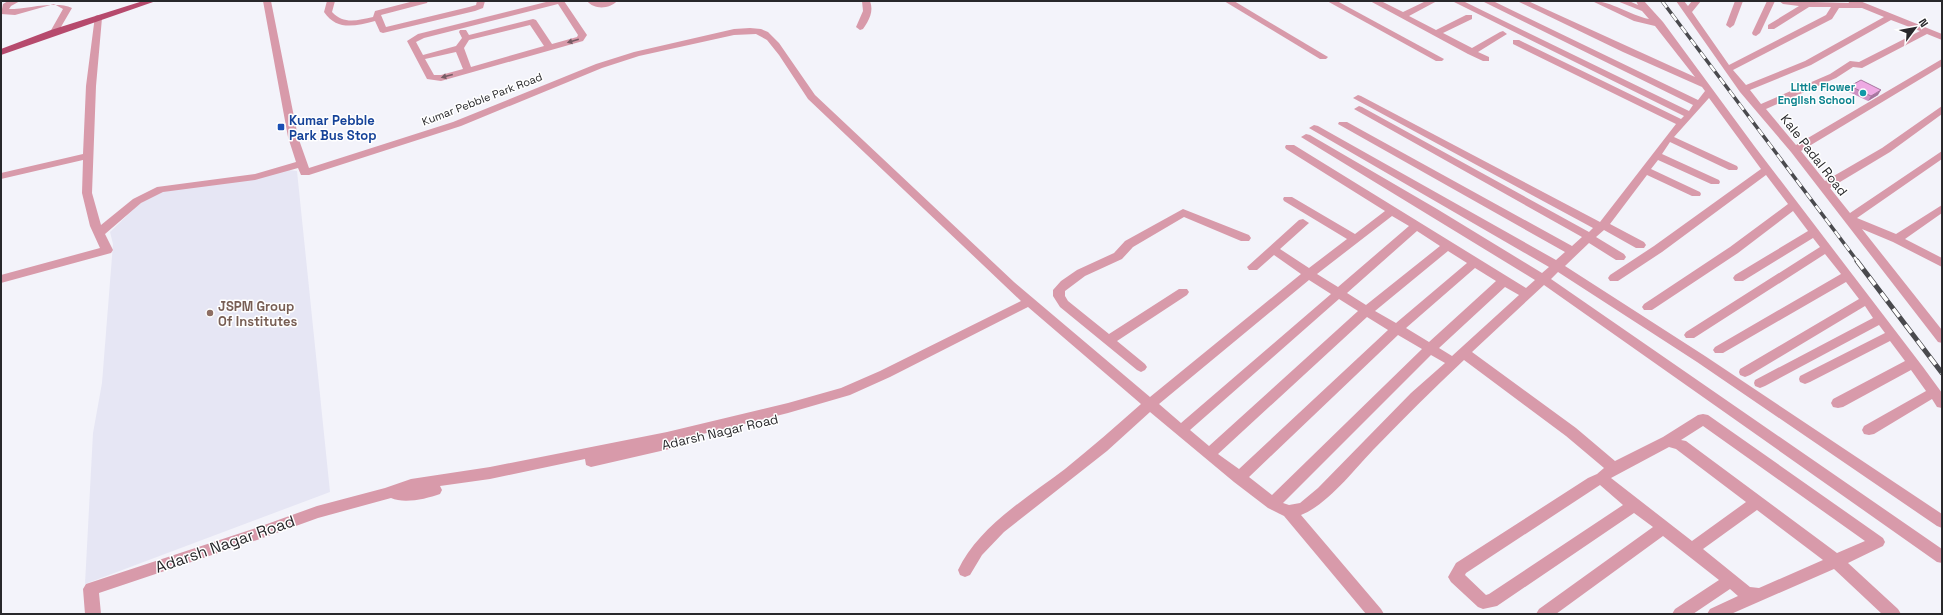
<svg xmlns="http://www.w3.org/2000/svg" width="1943" height="615" viewBox="0 0 1943 615" font-family="'Space Grotesk',sans-serif">
<style>
.built{fill:#e6e6f4}
.lines{fill:none;stroke-linecap:round;stroke-linejoin:round}
.minor{fill:#d89aaa;fill-rule:evenodd}
.major{fill:#b64a6d;fill-rule:evenodd}
.rail-far1-casing{stroke:#4a4a4e;stroke-width:3.5}
.rail-casing{stroke:#4a4a4e;stroke-width:5}
.rail-far1{stroke:#fff;stroke-width:2.5;stroke-dasharray:8;stroke-linecap:butt}
.rail{stroke:#fff;stroke-width:3.5;stroke-dasharray:10;stroke-linecap:butt}
.wall{fill:#cd91c3}
.shaded-wall{fill:#a7769f}
.building{fill:#eea9e3;stroke:#a7769f}
.oneway{fill:#775b64}
.culture-dot{fill:#0f9aa8;stroke:#fff;stroke-width:1.5}
.transit-dot{fill:#1a4fb4;stroke:#fff;stroke-width:1.5}
.education-dot{fill:#8d6e63;stroke:#fff;stroke-width:1.5}
.labels{text-anchor:middle;dominant-baseline:central;stroke-width:3;stroke-linejoin:round;paint-order:stroke}
.far-culture-label{font-size:11px;font-weight:bold;fill:#0d838f;stroke:#fff;text-anchor:end}
.far-street-label{font-size:11px;fill:#28282b;stroke:#fff}
.transit-label{font-size:13px;font-weight:bold;fill:#164399;stroke:#fff;text-anchor:start}
.street-label{font-size:13px;fill:#28282b;stroke:#fff}
.education-label{font-size:13px;font-weight:bold;fill:#785e54;stroke:#fff;text-anchor:start}
.near-street-label{font-size:16px;fill:#28282b;stroke:#fff}
</style>
<rect width="100%" height="100%" fill="#f3f3fa"/>
<path class="built" d="M288,170l9,1 33,321 -245,92 8,-151 9,-50 11,-139 -3,-12 29,-28 24,-14z"/>
<g class="lines">
<g class="minor">
<path d="M8,1h12l-9,5 -2,3c20,0 47,-9 63,-1l-14,24 -4,3 -4,-3 13,-23 -9,-5 -39,11 -14,-1 2,-10z"/>
<path d="M263,1h8l27,136 11,31 144,-46 143,-58 38,-12 100,-23 16,-1 11,1 7,3 11,11 36,52 199,187 136,115 151,-123 -27,-19 -17,15h-8l-2,-3 52,-47 4,-1 6,4 -29,26 29,19 38,-29 -63,-38 -1,-2 1,-2h8l63,37 30,-23 -99,-62 -1,-2 1,-2h8l232,143 9,-8 -234,-143 5,-3 4,1 127,74 105,64 7,-6 -240,-139 5,-3 4,1 238,134 9,-8 -227,-128 1,-2h8l225,124 10,-9 -228,-128 5,-3 3,1 227,125 4,-4 -240,-130 5,-3 3,1 239,126 76,-98 -163,-80v-4h6l162,79 3,-3 -232,-115h11l226,110 4,-6 -211,-104h11l205,99 7,-9 -3,-4 -79,-35 -106,-51h11l167,76 -40,-51 -21,-5 -42,-20c20,0 37,14 57,18l-7,-8 -25,-10h12l9,4 -2,-4h8l19,21 92,125 168,220 19,26v15l-5,-1 -5,-8 -58,35 -5,1 -5,-1 -2,-4 2,-4 62,-35 -15,-21 -68,37 -5,1 -5,-1 -2,-4 2,-4 72,-38 -15,-20 -80,41 -5,2 -5,-2 -1,-3 1,-3 85,-43 -6,-8 -114,61 -5,2 -5,-2 -1,-3 1,-3 118,-62 -8,-12 -115,69 -5,2 -5,-2 -1,-3 1,-3 119,-70 -13,-17 -123,71h-8l-2,-3 2,-3 126,-73 -16,-20 -131,84h-8l-2,-3 2,-3 134,-85 -7,-9 -70,43h-8l-2,-3 2,-3 73,-44 -15,-20 -55,42 -86,57h-8l-2,-3 2,-3 86,-57 58,-43 -22,-29 -104,77 -44,29h-8l-2,-3 2,-3 44,-29 107,-77 -52,-71 -35,39 63,29 1,2 -1,2h-8l-59,-28 -8,12 57,26 1,2 -1,2h-8l-53,-24 -7,9 49,23 1,2 -1,2h-8l-45,-21 -37,49 34,18 2,3 -2,3h-8l-32,-18 -8,7 28,17 2,3 -2,3h-8l-27,-17 -24,23 140,90 237,158v14l-5,-2 -240,-164 -139,-90 -7,7 391,270v14l-5,-1 -393,-277 -72,67 104,76 39,33 48,-24 35,-22 5,-1 5,1 175,123 2,4 -2,4 -35,17 50,46 3,5h-19l-48,-45 -103,45h-24l3,-5 28,-13 -8,-7 -37,25h-21l3,-5 44,-29 -56,-44 -107,78h-20l3,-5 114,-82 -19,-14 -137,93 -14,3 -5,-2 -27,-25 -3,-5 8,-14 132,-85 9,-4 7,-6 -38,-32 -102,-76c-31,29 -61,59 -91,90 -19,20 -46,55 -72,65l80,94 3,5h-18l-82,-98 -16,-8 -34,-26 -84,-70 -43,39 -103,81 -22,23 -12,20 -5,2 -5,-2 -2,-5c20,-43 70,-73 107,-101 26,-21 51,-43 76,-65l-113,-97 -138,70 -40,18 -62,18 -118,29 2,3 -2,4 -5,1 -74,17 -5,-2 -1,-6 -95,20 -50,7 2,4 -2,4c-14,5 -36,10 -49,4l-73,20 -61,22 -158,53 2,21h-16l-2,-25 3,-5 170,-56 61,-22 68,-18 26,-9 79,-12 177,-35 121,-29 53,-15 39,-17 141,-70 -213,-202 -29,-44 -12,-15 -11,-6 -22,1 -95,21 -37,12 -141,58 -152,49h-8l-3,-7 -43,12 -92,12 -22,11 -36,31 8,16 -2,3 -110,30v-8l99,-27 -10,-22 -8,-33 1,-33 -82,19v-6l82,-19 3,-68 9,-70 3,-1 4,3 -6,68 -4,107 9,32 32,-26 24,-12 98,-13 41,-12 -8,-25zM1392,216l17,10 -71,61 -21,-13zM1417,231l23,15 -74,59 -19,-12zM1448,251l19,12 -71,60 -21,-12zM1475,268l21,13 -67,61 -23,-14zM1309,280l22,14 -150,129 -22,-19zM1505,287l14,8 -67,61 -13,-8zM1339,299l19,12 -149,135 -19,-16zM1367,317l21,13 -149,139 -21,-15zM1398,335l24,14 -150,146 -23,-18zM1431,355l14,8 -34,30 -93,95 -18,15 -11,2 -6,-2zM1703,426l162,115 -28,12 -151,-112 -5,-1zM1669,447l7,2 70,53 -54,39 -81,-63zM1600,485l23,20 -134,89 -3,1 -21,-20 1,-2zM1757,510l66,50 -64,28 -9,-1 -47,-38z"/>
<path d="M327,1h8l-3,11c12,13 26,8 41,5l2,-6 39,-10h14l-1,2 -46,12 5,12 83,-20 7,-2 1,-4h8l-2,7 -8,3 -92,22 -3,-1 -5,-11c-20,5 -38,10 -51,-9z"/>
<path d="M550,1h14l23,34 -4,6 -142,40 -14,-2 -20,-38 11,-7zM558,4l20,31 -1,2 -25,7 -16,-24 -3,-1 -64,16 -3,-5h-6l-1,2 3,6 -6,8 -33,9 -7,-13 8,-4zM530,25l14,21 -73,21 -7,-19 5,-8zM456,52l7,17 -22,6h-7l-9,-16z"/>
<path d="M587,1h30c-7,8 -23,9 -30,0z"/>
<path d="M862,1h8c4,11 -1,19 -7,28l-3,1 -4,-3 7,-16z"/>
<path d="M1224,1h10l94,56 -2,2h-6z"/>
<path d="M1327,1h10l107,58 -2,2h-6z"/>
<path d="M1370,1h11l22,11 23,-11h11l-28,15 27,14 30,-15h6v4l-29,14 29,15 28,-16 3,-1 4,3 -29,18 11,5v4h-6l-15,-7z"/>
<path d="M1676,1h8l4,5 4,-5h9l-9,11 37,53 97,-50 5,-8h-22l-35,22h-6v-4l31,-19 -16,-2 -4,-3 70,2 -1,-2h12l82,33v6l-15,-6 -65,34 -9,-1 -17,11 -70,31 30,36 146,-86v7l-141,85 24,30 57,-33 60,-42v8l-52,38 -60,36 20,25 92,-62v8l-85,59 39,16 46,-29v8l-37,26 37,19v9l-49,-25 -31,-13 80,101v13l-4,-1 -147,-190 -51,-60zM1839,8h23l22,9 -79,44 -59,24 -13,-15 99,-51zM1891,20l29,11 -61,31 -9,-1 -20,13 -69,30 -11,-14 61,-25z"/>
<path d="M1735,1h8l-9,24 -4,3 -4,-3z"/>
<path d="M1767,1h8l-15,32 -4,3 -3,-1 -1,-2z"/>
<path d="M1183,209l66,26 2,3 -2,3h-8l-57,-24 -51,30 -11,12 -37,17 -20,15v5l3,5 41,33 70,-45h8l2,3 -2,3 -70,46 28,23 2,3 -2,3 -4,2 -4,-2 -77,-63 -7,-11v-6l8,-9 16,-11 37,-17 11,-12z"/>
</g>
<path class="major" d="M143,1h13l-155,54v-6l50,-19z"/>
<defs>
<path id="rail-far1" d="M1662,1l196,261"/>
<path id="rail" d="M1857,261l85,112"/>
</defs>
<use href="#rail-far1" class="rail-far1-casing"/>
<use href="#rail" class="rail-casing"/>
<use href="#rail-far1" class="rail-far1"/>
<use href="#rail" class="rail"/>
</g>
<path class="wall" d="M1850,86l28,9 -10,6 -21,-10z"/>
<path class="shaded-wall" d="M1881,90l-3,5 -10,6 3,-5z"/>
<path class="building" d="M1861,80l20,10 -10,6 -21,-10z"/>
<defs><path id="oneway-solid" d="M-6-.8H1V-3.2L6.5 0L1 3.2V.8H-6Z"/></defs>
<g class="oneway">
<use href="#oneway-solid" transform="translate(573 41) rotate(164)"/>
<use href="#oneway-solid" transform="translate(447 76) rotate(165)"/>
</g>
<circle class="culture-dot" cx="1863" cy="93" r="4"/>
<rect class="transit-dot" x="277" y="123" width="8" height="8" rx="2"/>
<circle class="education-dot" cx="210" cy="313" r="4"/>
<g class="labels">
<g class="far-culture-label">
<text x="1855" y="87">Little Flower<tspan x="1855" dy="13">English School</tspan></text>
</g>
<g class="far-street-label">
<text transform="translate(482 99) rotate(-21)">Kumar Pebble Park Road</text>
</g>
<g class="transit-label">
<text x="289" y="120">Kumar Pebble<tspan x="289" dy="15">Park Bus Stop</tspan></text>
</g>
<g class="street-label">
<text transform="translate(1814 155) rotate(52)">Kale Padal Road</text>
<text transform="translate(720 432) rotate(-13)">Adarsh Nagar Road</text>
</g>
<g class="education-label">
<text x="218" y="306">JSPM Group<tspan x="218" dy="15">Of Institutes</tspan></text>
</g>
<g class="near-street-label">
<text transform="translate(225 544) rotate(-19)">Adarsh Nagar Road</text>
</g>
</g>
<rect width="1943" height="615" fill="none" stroke="#28282b" stroke-width="4"/>
<g transform="translate(1915 28) rotate(58)" stroke="#ffffff" stroke-width="3" paint-order="stroke">
<path d="M0-3L7 15L0 10L-7 15Z" fill="#28282b"/>
<text y="-6" font-size="11" font-weight="bold" text-anchor="middle" fill="#28282b">N</text>
</g>
</svg>
